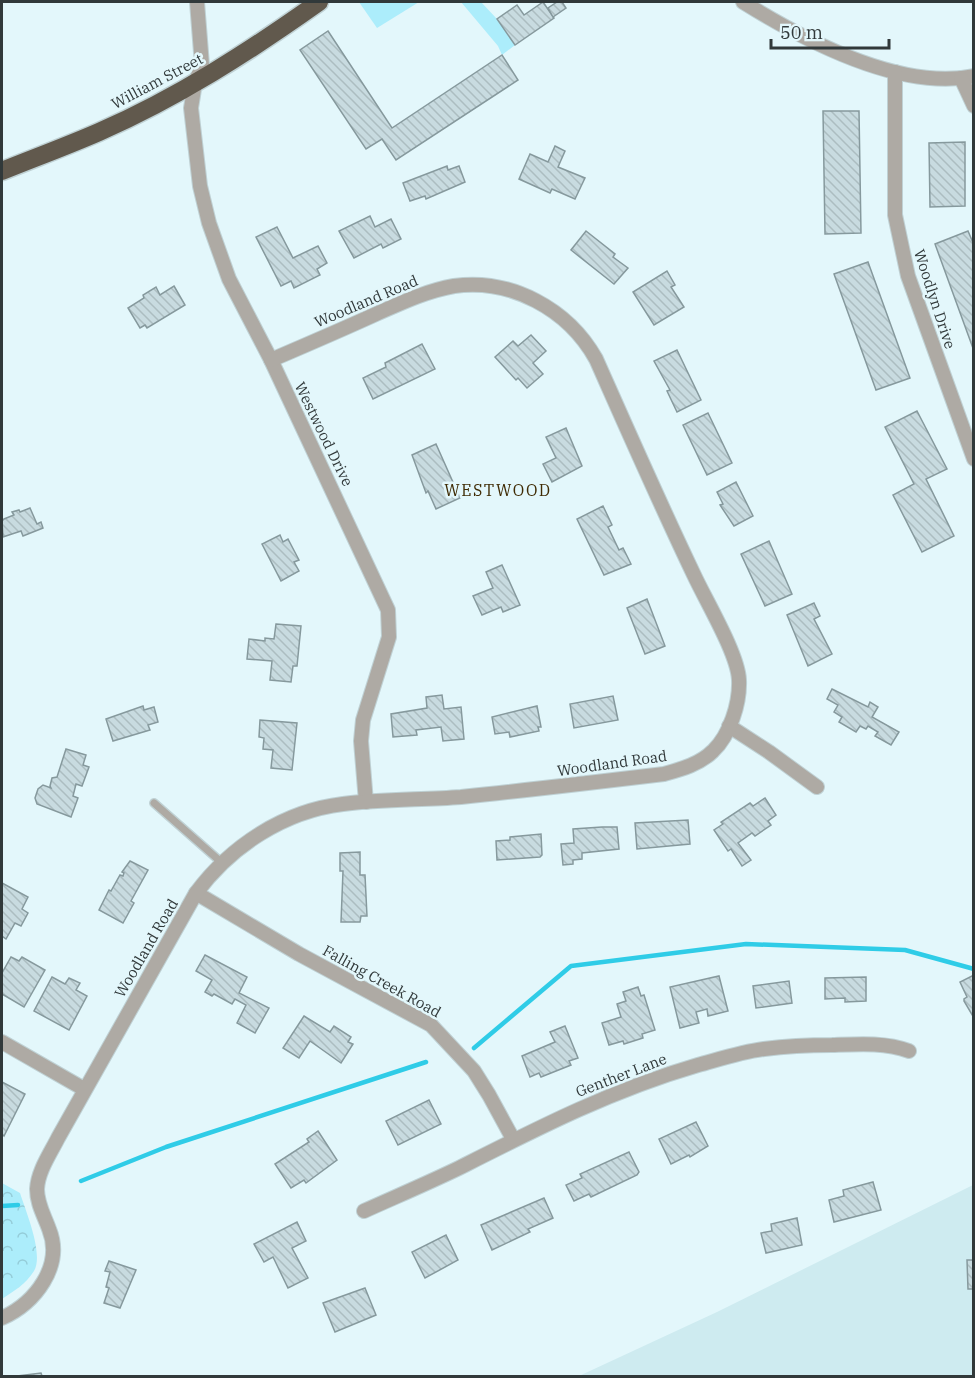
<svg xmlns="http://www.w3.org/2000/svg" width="975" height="1378" viewBox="0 0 975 1378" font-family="'IBM Plex Serif',serif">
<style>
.built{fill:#ceebf0}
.green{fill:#acedfb}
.forest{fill:url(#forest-crowns)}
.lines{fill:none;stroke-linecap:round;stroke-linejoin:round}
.stream{stroke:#2fcce7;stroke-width:4.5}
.building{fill:url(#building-back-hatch);stroke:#86999d;stroke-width:1.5}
.lane-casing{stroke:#bfd1d4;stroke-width:10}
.street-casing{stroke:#bfd1d4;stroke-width:16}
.highway-casing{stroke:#bfd1d4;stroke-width:21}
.lane{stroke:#aeaaa4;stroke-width:7}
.street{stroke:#aeaaa4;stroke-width:14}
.highway{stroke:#61594d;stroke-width:18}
.labels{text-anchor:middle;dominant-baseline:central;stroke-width:5;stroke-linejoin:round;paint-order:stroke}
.street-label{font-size:15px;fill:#31393a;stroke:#e3f7fb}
.neighbourhood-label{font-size:16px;letter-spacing:1.5px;fill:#3f2b04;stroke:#e3f7fb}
</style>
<defs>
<pattern id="forest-crowns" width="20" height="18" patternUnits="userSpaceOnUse" patternTransform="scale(1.5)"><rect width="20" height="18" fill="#acedfb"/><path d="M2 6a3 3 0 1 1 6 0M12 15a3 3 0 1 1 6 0" fill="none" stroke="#94ccd8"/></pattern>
<pattern id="building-back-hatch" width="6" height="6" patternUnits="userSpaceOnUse" patternTransform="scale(1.5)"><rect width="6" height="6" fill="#c8dbe0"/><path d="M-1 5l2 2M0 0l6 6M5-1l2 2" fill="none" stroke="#acbdc1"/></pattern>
</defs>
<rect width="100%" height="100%" fill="#e3f7fb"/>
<path class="built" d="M973,1185v191h-394l138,-64z"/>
<g class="green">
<path d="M359,2h60l-42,26z"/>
<path d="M461,2h20l16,17 18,26 -13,10 -4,-9z"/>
</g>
<path class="forest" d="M2,1183l18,10c6,19 24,61 14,78 -8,13 -20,20 -32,28z"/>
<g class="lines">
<g class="stream">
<path d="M474,1048l97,-82 175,-22 159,6 69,19"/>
<path d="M81,1181l85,-34 260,-85"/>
<path d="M2,1206l16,-1"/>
</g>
</g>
<g class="building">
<path d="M543,2l11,16 -39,27 -18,-26 20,-14 7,10z"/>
<path d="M557,2h5l4,6 -13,9 -5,-9z"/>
<path d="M328,31l64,97 110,-73 16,25 -122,80 -14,-21 -16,10 -66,-99z"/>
<path d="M823,111h36l2,122 -36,1z"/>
<path d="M965,142v64l-35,1 -1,-64z"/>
<path d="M555,146l10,5 -7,16 27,11 -10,21 -23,-10 -2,4 -31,-14 11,-25 18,8z"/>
<path d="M447,166l1,4 11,-4 6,16 -39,17 -1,-3 -15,5 -7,-18z"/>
<path d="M370,216l5,11 16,-8 10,20 -18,9 -2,-4 -27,14 -15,-27z"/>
<path d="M277,227l16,31 25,-12 9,17 -10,6 3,6 -26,13 -3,-7 -10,5 -25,-49z"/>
<path d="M586,231l29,23 -2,3 15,11 -14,16 -43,-34z"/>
<path d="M968,231l6,14v106l-39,-107z"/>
<path d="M868,262l42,116 -34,12 -42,-116z"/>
<path d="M667,271l8,14 -4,2 13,20 -30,18 -21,-33z"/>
<path d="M174,286l11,19 -38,23 -2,-3 -5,3 -12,-20 16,-10 -1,-3 13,-8 4,8z"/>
<path d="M531,335l15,16 -13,12 10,11 -16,14 -9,-10 -2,2 -21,-23 18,-16 5,5z"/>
<path d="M422,344l13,25 -62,30 -10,-21 23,-11 -1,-4z"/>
<path d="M677,350l24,50 -24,12 -10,-21 3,-1 -16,-29z"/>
<path d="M917,411l30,58 -21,10 28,57 -32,16 -29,-57 21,-11 -29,-57z"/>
<path d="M708,413l24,50 -25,12 -24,-50z"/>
<path d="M566,428l16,38 -30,16 -9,-18 13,-6 -10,-21z"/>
<path d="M436,444l24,54 -24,11 -8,-18 -2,2 -14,-38z"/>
<path d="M736,482l17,34 -19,10 -14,-21 3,-1 -6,-12z"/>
<path d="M603,506l9,19 -4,2 11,23 4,-2 8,16 -27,11 -27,-56z"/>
<path d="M30,508l7,16 4,-2 2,6 -20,8 -2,-5 -18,6 -1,-16 2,-2 10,-4 -2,-3 7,-2 1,2z"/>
<path d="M280,535l3,7 5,-3 11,21 -5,2 5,9 -18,10 -19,-37z"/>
<path d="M769,541l23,53 -27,12 -24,-52z"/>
<path d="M502,565l18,40 -17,7 -2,-5 -19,8 -9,-19 20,-8 -7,-16z"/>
<path d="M647,599l18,47 -20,8 -18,-46z"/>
<path d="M814,603l6,13 -6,3 18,35 -24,12 -21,-51z"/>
<path d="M276,624l25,2 -4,40h-4l-2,16 -21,-2 2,-19 -25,-2 2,-20 16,2v-3l9,1z"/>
<path d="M832,689l36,18 2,-5 8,5 -6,10 27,15 -8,13 -16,-9 3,-4 -10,-6 -2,3 -6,-3 -4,6 -17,-10 3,-5 -8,-5 4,-7 -11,-6z"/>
<path d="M442,695l2,14 17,-2 3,32 -21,2 -2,-14 -25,3 1,5 -24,2 -2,-23 36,-6 -1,-11z"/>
<path d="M613,696l5,24 -44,8 -4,-24z"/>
<path d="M143,706l1,4 10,-3 4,15 -10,3 2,5 -37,11 -7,-22z"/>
<path d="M537,706l4,21h-3l1,4 -29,6 -1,-5 -14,2 -3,-17z"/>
<path d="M260,720l37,3 -5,47 -21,-2 2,-18 -10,-1 1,-11 -5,-1z"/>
<path d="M66,749l20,6 -3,10 6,2 -7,19 -6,-2 -3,12 5,2 -7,19 -34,-13 -2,-6 3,-9 5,-4 8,3 -1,-2 2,-8 5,-1z"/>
<path d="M765,798l11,17 -8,6 3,4 -16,11 -3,-3 -14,10 13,17 -9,6 -11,-17 -3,2 -14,-21 9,-6 -2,-2 29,-19 3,3z"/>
<path d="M688,820l2,24 -53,5 -2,-26z"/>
<path d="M602,827h15l2,22 -37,4v6l-9,1v4l-10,1 -2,-21 13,-1 -1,-14z"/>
<path d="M541,834l1,21 -2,2 -43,3 -1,-19 14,-1v-3z"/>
<path d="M360,852v23h5l2,41h-6l-1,6h-19l2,-51h-3v-18z"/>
<path d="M130,861l18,9 -17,31 3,2 -11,20 -24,-13 10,-20 2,1 9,-16 3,1 1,-3 -2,-1z"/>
<path d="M2,883l26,14 -6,12 6,4 -7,13 -6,-3 -9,16 -4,-3z"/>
<path d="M205,955l42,22 -8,16 30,15 -14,25 -18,-10 9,-18 -11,-6 -3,5 -18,-10 -2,2 -7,-4 7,-12 -16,-9z"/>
<path d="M11,957l8,4 3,-4 23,13 -21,37 -22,-13v-21z"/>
<path d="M974,975v43l-10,-17v-2l3,-2 -7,-15z"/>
<path d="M719,976l9,35 -20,5 -1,-7 -11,3 3,11 -19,5 -10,-41z"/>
<path d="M52,977l13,7 4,-6 11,5 -4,7 11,6 -18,34 -35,-19z"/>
<path d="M866,977v24l-21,1v-4l-20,1v-21z"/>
<path d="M789,981l3,22 -36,5 -3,-22z"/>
<path d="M638,987l3,9 3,-1 11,35 -13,4 1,4 -19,6 -1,-3 -14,4 -7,-22 19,-6 -4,-13 9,-3 -3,-9z"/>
<path d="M304,1016l26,16 4,-6 17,11 -3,5 5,2 -12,19 -31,-22 -11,17 -16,-10z"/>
<path d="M565,1026l13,32 -9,3 2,4 -30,12 -2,-4 -9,4 -8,-21 33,-14 -5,-10z"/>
<path d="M2,1082l23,12 -21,42 -2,-2z"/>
<path d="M429,1100l12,24 -43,21 -12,-24z"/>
<path d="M696,1122l12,24 -18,11 -1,-2 -18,9 -12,-25z"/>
<path d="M318,1131l19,29 -31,23 -2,-3 -13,8 -16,-24 34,-22 -2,-3z"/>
<path d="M629,1152l10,20 -2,3 -46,22 -2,-3 -15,7 -8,-16 16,-7 -2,-4z"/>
<path d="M873,1182l8,28 -47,12 -5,-22 15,-4 -1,-6z"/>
<path d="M544,1198l9,20 -25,11 2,3 -38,18 -11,-25z"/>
<path d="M797,1218l5,27 -36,8 -5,-20 11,-2 -1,-7z"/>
<path d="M297,1222l9,19 -14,7 16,30 -20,10 -15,-31 -9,5 -10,-18z"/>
<path d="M446,1235l12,25 -33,18 -13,-26z"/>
<path d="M967,1260h7v29h-6z"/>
<path d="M109,1261l27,9 -16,38 -16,-5 5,-15 -3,-1 4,-15 -5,-1z"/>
<path d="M365,1288l11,27 -41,17 -12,-29z"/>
<path d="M41,1373l1,3h-25z"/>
</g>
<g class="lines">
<defs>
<path id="lane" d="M154,803l67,59"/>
<g id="street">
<path d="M197,2l5,63 -7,18 -4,25 9,78 9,37 20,56 42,81 117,250 1,27 -26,83 -2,21 5,61"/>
<path d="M743,2c61,38 157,89 231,74"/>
<path d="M895,72v143l13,61 66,183"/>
<path d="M961,78l13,28"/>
<path d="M729,726l40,26 48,35"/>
<path d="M196,893l103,61 132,71 43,46 15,24 24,44"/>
<path d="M2,1042l82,47"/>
<path d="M364,1211c31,-14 64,-28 95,-43 79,-40 153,-78 239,-103 22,-6 43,-13 66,-16 23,-3 46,-4 68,-4 26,-1 53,-3 77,6"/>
<path d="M2,1318c33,-15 62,-52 47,-89 -5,-14 -12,-25 -12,-40 1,-18 13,-35 21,-51l138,-245c35,-47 88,-82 147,-89 39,-5 79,-4 118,-7 68,-7 136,-15 203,-23 18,-5 36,-10 49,-23 17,-16 27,-48 26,-71 -1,-26 -33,-79 -45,-105 -34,-71 -66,-144 -98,-216 -28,-50 -85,-81 -142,-73 -28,5 -53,17 -78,28 -35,16 -70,31 -105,46"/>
</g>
<path id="highway" d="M2,171c32,-13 65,-25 97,-39 78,-34 151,-81 220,-130"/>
</defs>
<use href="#lane" class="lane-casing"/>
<use href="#street" class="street-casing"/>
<use href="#highway" class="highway-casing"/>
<use href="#lane" class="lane"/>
<use href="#street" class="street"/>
<use href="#highway" class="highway"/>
</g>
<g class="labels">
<g class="street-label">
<text transform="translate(157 81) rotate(-28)">William Street</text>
<text transform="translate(935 299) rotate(72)">Woodlyn Drive</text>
<text transform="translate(366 301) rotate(-23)">Woodland Road</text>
<text transform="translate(324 434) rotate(64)">Westwood Drive</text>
<text transform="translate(612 763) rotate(-8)">Woodland Road</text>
<text transform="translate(146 948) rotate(-60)">Woodland Road</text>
<text transform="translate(382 981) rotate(29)">Falling Creek Road</text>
<text transform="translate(621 1075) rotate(-21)">Genther Lane</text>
</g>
<g class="neighbourhood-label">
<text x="498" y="490">WESTWOOD</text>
</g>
</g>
<rect width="975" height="1378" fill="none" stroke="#31393a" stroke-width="6"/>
<path d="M771 39v9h118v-9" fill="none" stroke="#31393a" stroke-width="3"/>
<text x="780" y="39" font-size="18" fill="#31393a" stroke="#e3f7fb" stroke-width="4.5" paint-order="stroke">50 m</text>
</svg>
